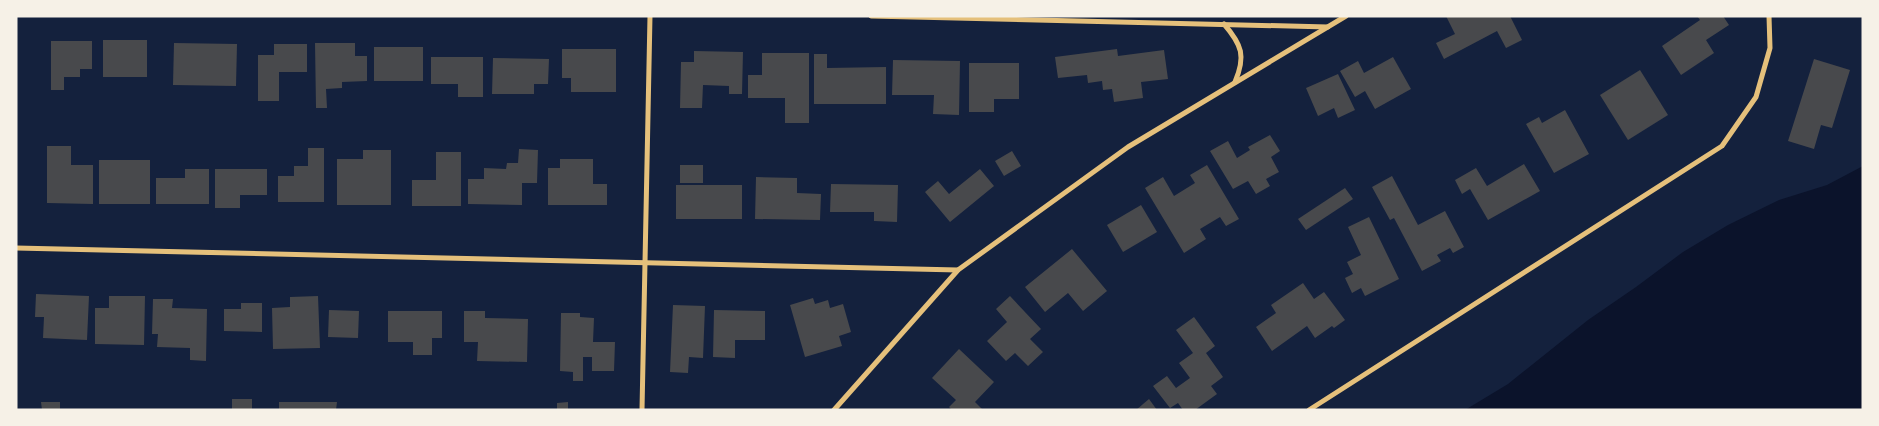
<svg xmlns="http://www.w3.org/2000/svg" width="1879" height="426" viewBox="0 0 1879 426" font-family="'Open Sans',sans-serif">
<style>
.water{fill:#0b132b}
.building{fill:#48494c}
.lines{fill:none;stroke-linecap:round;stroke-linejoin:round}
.minor{stroke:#e5c07b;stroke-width:5}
</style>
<rect width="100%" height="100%" fill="#14213d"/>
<path class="water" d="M1863,166v244h-398l43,-26 80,-64 48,-33 47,-35 45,-27 51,-25 48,-15z"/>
<g class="building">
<path d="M1446,16h64l12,24 -16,8 -9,-17 -53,28 -8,-16 19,-9z"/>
<path d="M1697,16h26l6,9 -23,15 8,13 -33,22 -19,-29 38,-26z"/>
<rect x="103" y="40" width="44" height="37"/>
<path d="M51,41h41v28h-12v8h-16v13h-13z"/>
<path d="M174,43l63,1 -1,42 -63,-1z"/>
<path d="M315,43h40v13h12v25l-25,1v6l-16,1 1,19h-11z"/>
<path d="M274,44h33v28h-28v29h-21v-46h16z"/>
<rect x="374" y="47" width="49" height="34"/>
<path d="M562,49h54v43h-45v-14h-9z"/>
<path d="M1117,49l1,7 46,-6 4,29 -27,3 2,16 -29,4 -2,-13 -9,1 -1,-9 -14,2 -1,-8 -29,3 -3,-21z"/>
<path d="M694,51l49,1 -1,42h-13v-8l-26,-1 -1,23h-22l1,-46h13z"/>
<path d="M762,53h47v70h-24v-25h-37v-23h14z"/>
<path d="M814,54h13v14l59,-1v37h-72z"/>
<path d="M431,57h52v40h-25v-13h-27z"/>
<path d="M1393,57l18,32 -36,20 -10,-18 -10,6 -15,-26 18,-10 6,12z"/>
<path d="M493,58l56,1 -1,25h-14v10h-42z"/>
<path d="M1814,59l36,11 -18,58 -11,-3 -7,24 -26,-8z"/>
<path d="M893,60l67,1 -1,54 -26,-1 1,-19h-42z"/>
<path d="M969,63h50v36h-25v13h-25z"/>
<path d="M1640,70l28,45 -40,25 -28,-45z"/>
<path d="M1338,74l17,36 -17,8 -4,-10 -16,8 -12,-28z"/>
<path d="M1565,110l24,44 -35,19 -28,-49 13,-7 3,6z"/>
<path d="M1270,135l10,16 -9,6 8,15 -13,7 4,7 -14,8 -8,-13 -15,8 -23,-38 18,-10 9,17 13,-8 -2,-3z"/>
<path d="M47,146h24v19h22v39l-46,-1z"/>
<path d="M308,148h16v54h-46v-26h16v-10h14z"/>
<path d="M519,149l19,1 -1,33h-15v22l-54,-1v-25h16v-11l22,1 1,-6h11z"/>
<path d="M363,150h28v55h-54v-46h26z"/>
<path d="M1012,151l9,15 -17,10 -9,-15z"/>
<path d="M436,152h25v54h-49v-26h24z"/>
<path d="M560,159h33v25h14v21h-59v-37h12z"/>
<rect x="99" y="160" width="51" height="44"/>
<path d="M1524,164l16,27 -52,29 -18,-31 -8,5 -7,-14 21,-12 11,18z"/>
<rect x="680" y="165" width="23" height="18"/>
<path d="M1207,165l32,54 -13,7 -6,-9 -20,12 6,10 -22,14 -39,-65 18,-11 11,19 21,-13 -5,-8z"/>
<path d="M185,169h24v35h-53v-26h29z"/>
<path d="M215,169h52v26h-27v13h-25z"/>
<path d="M980,169l14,17 -44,36 -25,-30 13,-11 11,13z"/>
<path d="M1392,176l26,49 27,-14 19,36 -11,6 -3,-5 -13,7 4,6 -19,10 -28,-53 -4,2 -18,-33z"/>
<path d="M756,177l41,1v15l24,1 -1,26 -65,-1z"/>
<path d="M831,184l67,1 -1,37 -23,-1v-9h-44z"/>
<rect x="676" y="185" width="66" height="34"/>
<path d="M1345,188l8,11 -47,31 -8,-11z"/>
<path d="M1141,205l16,27 -34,20 -16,-27z"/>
<path d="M1369,217l30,62 -34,17 -4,-8 -9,5 -7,-15 8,-4 -6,-12 14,-7 -13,-28z"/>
<path d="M1072,249l35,42 -24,20 -15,-18 -23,19 -20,-25z"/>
<path d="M1303,283l11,16 10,-7 21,28 -11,8 -2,-2 -17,12 -8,-12 -35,25 -16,-24 20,-14 -5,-8z"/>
<path d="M36,294l53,2 -2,44 -44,-2 1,-21h-9z"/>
<path d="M109,296h36l-1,49 -49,-1v-36h14z"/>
<path d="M318,296l2,52 -47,1 -1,-41 18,-1v-10z"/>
<path d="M1010,296l31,33 -11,10 13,13 -15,14 -13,-13 -9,8 -19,-20 20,-19 -11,-13z"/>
<path d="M813,298l2,6 13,-4 2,8 13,-4 8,28 -12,4 3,10 -37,11 -15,-52z"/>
<path d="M153,299h20l-1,9 35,1 -1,52 -16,-1v-12l-33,-1 1,-13h-6z"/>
<path d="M241,303h21v29l-38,-1v-22h17z"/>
<path d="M673,305l32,1 -2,52 -14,-1 -1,16 -18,-1z"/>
<path d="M329,310l30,1 -1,27 -30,-1z"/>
<path d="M714,310l51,1v29h-30v18l-22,-1z"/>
<path d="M388,311h54v27h-10v17h-19v-13h-25z"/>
<path d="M464,311h21v7l43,1 -1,43 -50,-1 1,-19h-14z"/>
<path d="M561,313h19v4l14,1 -1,24h22l-1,29h-22v-14h-9v24h-10v-9l-13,-1z"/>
<path d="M1194,317l21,29 -9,7 17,24 -12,9 6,8 -22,16h-12l-5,-7 -8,5 -17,-22 14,-10 9,12 14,-10 -11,-15 14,-10 -17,-23z"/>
<path d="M959,349l35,33 -19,20 8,8h-31l-3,-3 7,-7 -24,-22z"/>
<rect x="232" y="399" width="20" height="11"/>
<path d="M1149,399l8,11h-21z"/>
<path d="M41,402h19v8h-18z"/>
<path d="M279,402h58l-1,8h-57z"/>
<path d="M568,402v8h-11v-7z"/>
</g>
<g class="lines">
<g class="minor">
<path d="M871,16l457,11"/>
<path d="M1224,24c18,21 22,32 11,58"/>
<path d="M16,248l942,22"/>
<path d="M642,410l8,-394"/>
<path d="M834,410l124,-140 170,-123 218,-131"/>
<path d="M1309,410l413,-264 34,-49 14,-49 -1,-32"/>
</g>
</g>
<rect width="1879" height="426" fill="none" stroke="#f6f1e7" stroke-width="35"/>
</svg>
